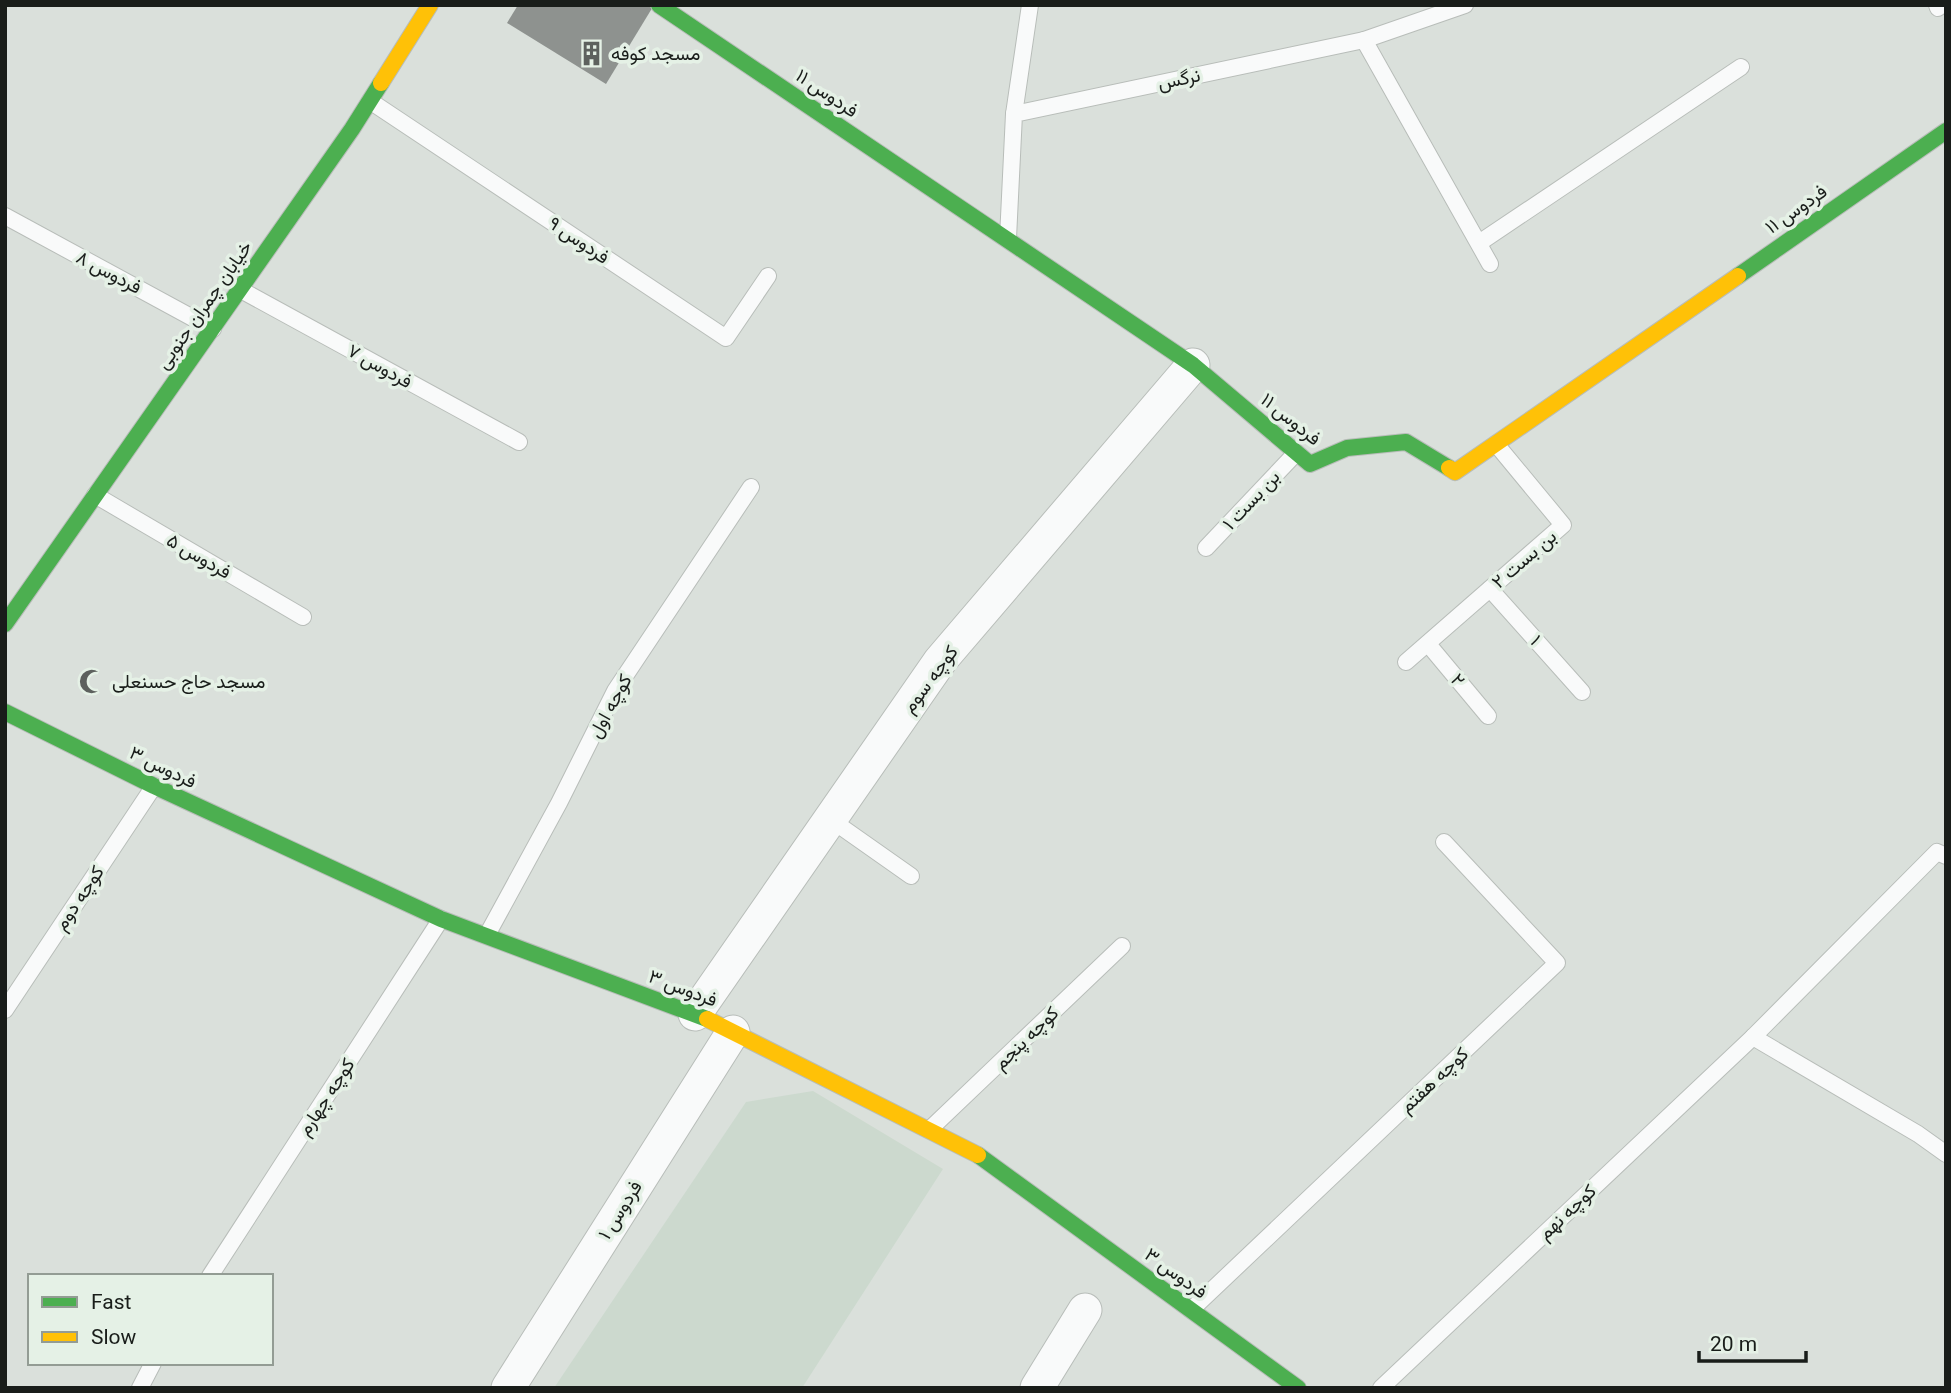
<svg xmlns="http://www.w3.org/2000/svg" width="1951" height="1393" viewBox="0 0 1951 1393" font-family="Roboto,Vazirmatn,sans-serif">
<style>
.built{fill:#ccd9ce}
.building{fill:#8e928f}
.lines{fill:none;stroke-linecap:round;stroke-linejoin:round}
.lane-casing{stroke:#b8bdb9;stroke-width:18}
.street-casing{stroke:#b8bdb9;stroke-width:35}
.fast-casing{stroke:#b8bdb9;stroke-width:18}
.slow-casing{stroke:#b8bdb9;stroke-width:18}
.lane{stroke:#f9fafa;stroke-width:16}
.street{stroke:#f9fafa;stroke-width:33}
.fast{stroke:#4caf50;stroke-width:16}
.slow{stroke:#ffc107;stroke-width:16}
.labels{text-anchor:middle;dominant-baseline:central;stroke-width:7;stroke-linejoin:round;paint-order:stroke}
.poi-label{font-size:19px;fill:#191d1a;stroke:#e5f1e6;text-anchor:start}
.street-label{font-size:19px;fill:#191d1a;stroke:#e5f1e6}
</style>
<rect width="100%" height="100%" fill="#dae0db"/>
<path class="built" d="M813,1091l130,78 -141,219h-248l192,-286z"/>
<path class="building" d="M518,5h136l-48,79 -99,-61z"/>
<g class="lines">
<defs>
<g id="lane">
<path d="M1937,5l1,3"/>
<path d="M1364,40l126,224"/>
<path d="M370,101l356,237 42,-62"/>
<path d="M1014,114l16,-109"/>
<path d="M5,216l208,113"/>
<path d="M1008,238l6,-124 350,-74 101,-35"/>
<path d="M1479,243l262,-176"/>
<path d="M241,290l278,152"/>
<path d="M95,495l208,122"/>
<path d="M1206,548l90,-95"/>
<path d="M1490,589l92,103"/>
<path d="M1428,644l60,72"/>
<path d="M1406,662l157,-137 -67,-81"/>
<path d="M830,819l81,57"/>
<path d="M487,935l72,-132 56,-112 136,-204"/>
<path d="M5,1010l149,-224"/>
<path d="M1753,1037l165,97 28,20"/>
<path d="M929,1130l193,-184"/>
<path d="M210,1276l231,-357"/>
<path d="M1191,1310l366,-347 -113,-121"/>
<path d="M140,1388l13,-25"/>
<path d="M1381,1388l372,-351 184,-185 9,4"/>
</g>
<g id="street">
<path d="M695,1014l245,-353 253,-296"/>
<path d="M508,1388l225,-356"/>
<path d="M1037,1388l48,-78"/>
</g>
<g id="fast">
<path d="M659,5l534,360 117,99 37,-16 59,-6 43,26"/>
<path d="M1738,276l208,-145"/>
<path d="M5,624l347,-495 29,-46"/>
<path d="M5,712l149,74 287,133 266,100"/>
<path d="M978,1155l320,233"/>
</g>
<g id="slow">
<path d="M381,83l49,-78"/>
<path d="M1449,468l6,4 283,-196"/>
<path d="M707,1019l271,136"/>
</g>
</defs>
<use href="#lane" class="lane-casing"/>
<use href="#street" class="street-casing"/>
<use href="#fast" class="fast-casing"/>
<use href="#slow" class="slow-casing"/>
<use href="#lane" class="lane"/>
<use href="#street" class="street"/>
<use href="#fast" class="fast"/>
<use href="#slow" class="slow"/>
</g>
<defs>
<symbol id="building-bare" viewBox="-9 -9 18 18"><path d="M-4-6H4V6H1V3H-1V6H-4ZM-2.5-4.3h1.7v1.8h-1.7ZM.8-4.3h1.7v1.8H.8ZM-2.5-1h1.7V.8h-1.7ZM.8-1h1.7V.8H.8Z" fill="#5d615e" stroke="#e5f1e6" stroke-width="2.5" paint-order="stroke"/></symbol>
<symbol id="mosque-bare" viewBox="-9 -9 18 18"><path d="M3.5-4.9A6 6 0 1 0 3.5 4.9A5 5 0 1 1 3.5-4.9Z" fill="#5d615e" stroke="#e5f1e6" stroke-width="2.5" paint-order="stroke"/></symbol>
</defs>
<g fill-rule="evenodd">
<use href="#building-bare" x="574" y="36" width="35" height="35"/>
<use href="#mosque-bare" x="74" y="664" width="35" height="35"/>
</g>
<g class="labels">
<g class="poi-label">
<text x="611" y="53">مسجد کوفه</text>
<text x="112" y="681">مسجد حاج حسنعلی</text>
</g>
<g class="street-label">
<text transform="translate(1179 79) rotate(-12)">نرگس</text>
<text transform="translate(827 93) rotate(34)">فردوس ۱۱</text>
<text transform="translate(1796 209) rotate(-35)">فردوس ۱۱</text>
<text transform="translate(579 240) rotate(34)">فردوس ۹</text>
<text transform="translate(109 272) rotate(28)">فردوس ۸</text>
<text transform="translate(204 305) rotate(-55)">خیابان چمران جنوبی</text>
<text transform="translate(380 366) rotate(29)">فردوس ۷</text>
<text transform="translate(1291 419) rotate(39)">فردوس ۱۱</text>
<text transform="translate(1251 500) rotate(-47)">بن بست ۱</text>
<text transform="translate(199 556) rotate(30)">فردوس ۵</text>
<text transform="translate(1524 559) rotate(-41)">بن بست ۲</text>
<text transform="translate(1536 640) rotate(48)">۱</text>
<text transform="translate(930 679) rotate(-53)">کوچه سوم</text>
<text transform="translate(1458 680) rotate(50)">۲</text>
<text transform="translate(610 706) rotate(-61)">کوچه اول</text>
<text transform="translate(163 767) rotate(26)">فردوس ۳</text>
<text transform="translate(79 898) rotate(-56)">کوچه دوم</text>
<text transform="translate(683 988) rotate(21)">فردوس ۳</text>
<text transform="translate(1026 1038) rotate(-44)">کوچه پنجم</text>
<text transform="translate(1434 1080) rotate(-43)">کوچه هفتم</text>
<text transform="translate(326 1097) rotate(-57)">کوچه چهارم</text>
<text transform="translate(620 1210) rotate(-58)">فردوس ۱</text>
<text transform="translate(1567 1212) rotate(-43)">کوچه نهم</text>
<text transform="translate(1176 1273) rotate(36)">فردوس ۳</text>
</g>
</g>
<rect width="1951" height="1393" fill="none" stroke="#191d1a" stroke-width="14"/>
<rect x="28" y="1274" width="245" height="91" fill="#e5f1e6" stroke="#939c94" stroke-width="2"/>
<rect x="42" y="1297" width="35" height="10" fill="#4caf50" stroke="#939c94" stroke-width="2"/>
<text x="91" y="1309" font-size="21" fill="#191d1a">Fast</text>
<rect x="42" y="1332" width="35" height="10" fill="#ffc107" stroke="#939c94" stroke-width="2"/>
<text x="91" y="1344" font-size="21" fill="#191d1a">Slow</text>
<path d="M1699 1351v10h107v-10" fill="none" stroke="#191d1a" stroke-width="3.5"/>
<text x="1710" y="1351" font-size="21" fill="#191d1a" stroke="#e5f1e6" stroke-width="5" paint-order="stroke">20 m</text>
</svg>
